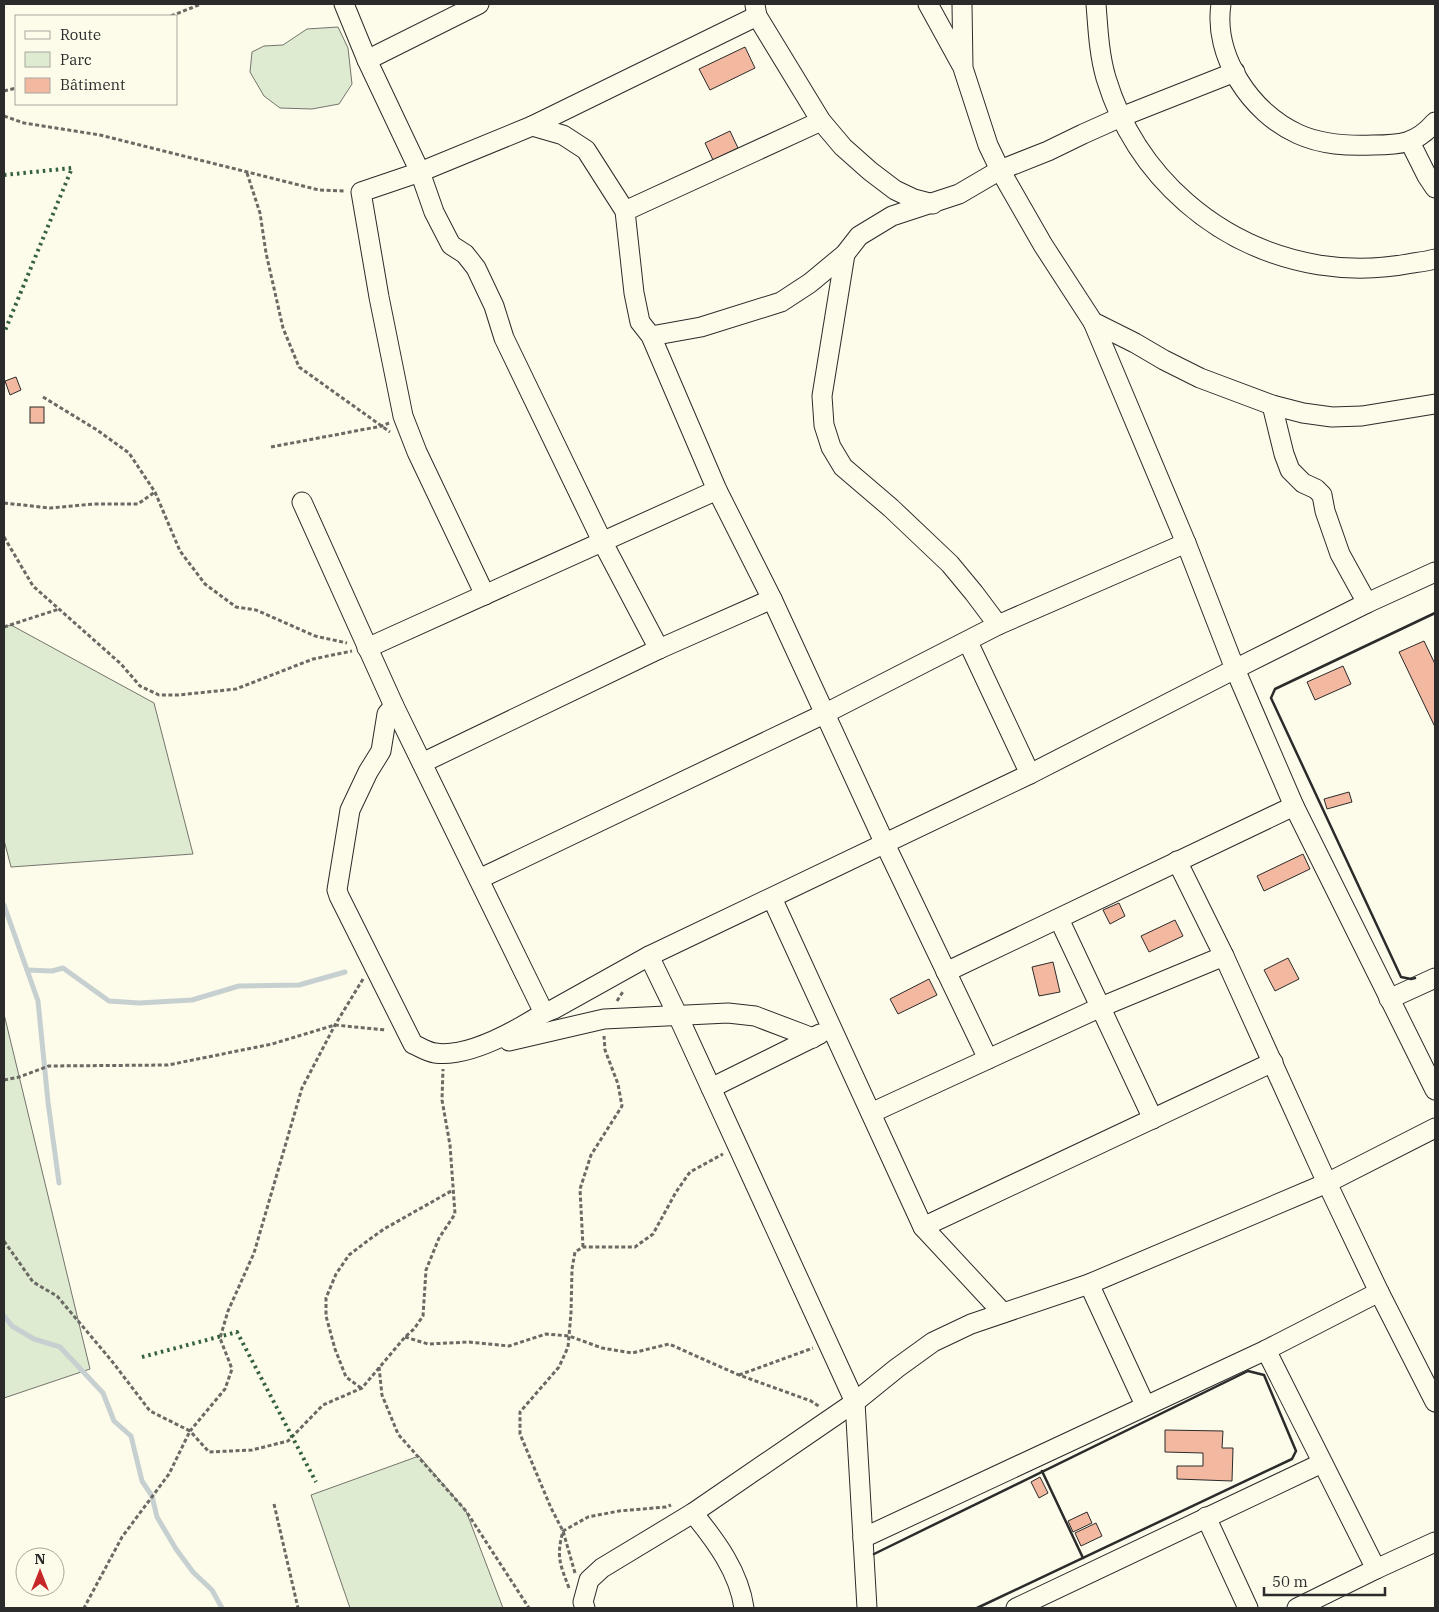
<svg xmlns="http://www.w3.org/2000/svg" width="1439" height="1612" viewBox="0 0 1439 1612" font-family="'IBM Plex Serif',serif">
<style>
.green{fill:#deebd1;stroke:#74746e}
.lines{fill:none;stroke-linecap:round;stroke-linejoin:round}
.stream{stroke:#c7d0d0;stroke-width:5}
.building{fill:#f2b8a0;stroke:#2b2b2b}
.minor-casing{stroke:#2b2b2b;stroke-width:21}
.path{stroke:#6a6964;stroke-width:3;stroke-dasharray:4 2.5;stroke-linecap:butt}
.minor{stroke:#fdfbea;stroke-width:19}
.hedge{stroke:#34623c;stroke-width:4;stroke-dasharray:2.5 4;stroke-linecap:butt}
.wall{stroke:#2b2b2b;stroke-width:2.5}
</style>
<rect width="100%" height="100%" fill="#fdfbea"/>
<g class="green">
<path d="M338,27l10,21 4,36 -13,20 -27,5 -32,-1 -16,-12 -14,-24 2,-20 12,-6 19,-1 24,-16z"/>
<path d="M11,625l143,78 39,151 -182,13 -7,-27v-213z"/>
<path d="M4,1014l86,355 -86,29z"/>
<path d="M419,1456l47,55 37,97h-153l-39,-113z"/>
</g>
<g class="lines">
<g class="stream">
<path d="M4,905l34,96 10,101 11,81"/>
<path d="M27,970l25,1 11,-3 46,33 30,2 53,-3 47,-14 60,-1 46,-13"/>
<path d="M4,1316l8,10 22,13 26,8 43,46 11,28 17,15 11,45 10,15 5,21 19,32 17,23 19,18 10,18"/>
</g>
</g>
<g class="building">
<path d="M745,47l10,21 -45,22 -11,-21z"/>
<path d="M730,131l8,17 -25,12 -8,-17z"/>
<path d="M16,377l5,13 -11,5 -5,-14z"/>
<rect x="30" y="407" width="14" height="16"/>
<path d="M1424,641l11,23v63l-36,-75z"/>
<path d="M1343,666l8,18 -36,16 -8,-18z"/>
<path d="M1349,792l3,10 -25,7 -3,-10z"/>
<path d="M1303,854l7,15 -46,22 -7,-15z"/>
<path d="M1119,903l6,13 -15,8 -7,-14z"/>
<path d="M1175,920l8,16 -34,16 -8,-16z"/>
<path d="M1288,958l11,21 -24,12 -11,-21z"/>
<path d="M1053,962l7,30 -21,4 -7,-29z"/>
<path d="M929,979l8,16 -39,19 -8,-15z"/>
<path d="M1165,1430l58,1 -1,17h11l-1,33 -55,-2v-13h26v-13l-38,-1z"/>
<path d="M1040,1477l8,16 -9,5 -8,-16z"/>
<path d="M1087,1512l5,11 -19,9 -5,-11z"/>
<path d="M1096,1523l6,13 -21,10 -6,-13z"/>
</g>
<g class="lines">
<defs>
<g id="minor">
<path d="M344,4l23,56 53,112 14,40 17,33 14,9 11,14 18,38 10,32 98,203 57,108"/>
<path d="M928,4l33,60"/>
<path d="M962,4l1,64 25,77 12,25 43,75 50,77 42,21 29,17 36,18 72,27 31,8 29,4 30,-1 73,-12"/>
<path d="M1096,4c2,25 3,50 10,74 30,99 112,170 213,187 32,5 63,4 94,-2 7,-1 15,-2 22,-4"/>
<path d="M1221,4c-8,52 30,109 77,130 24,11 50,12 75,11 27,0 43,-1 62,-23"/>
<path d="M755,5l2,11 64,105 22,26 27,24 25,19 19,9 19,5"/>
<path d="M367,60l112,-56"/>
<path d="M532,126l31,9 23,15 39,61 9,82 6,29 11,14 66,154 55,109 113,245 103,215"/>
<path d="M1410,142l17,34 8,12"/>
<path d="M625,211l196,-90"/>
<path d="M845,254l-23,142 2,29 7,22 12,20 48,41 59,56 24,29 24,32"/>
<path d="M1093,322l93,221 49,126 59,137 141,284"/>
<path d="M651,336l50,-9 80,-25 29,-19 35,-29 14,-18 33,-20 67,-22 41,-24 48,-19 35,-17 38,-17 114,-45"/>
<path d="M1272,405l12,49 6,16 13,13 13,6 6,6 3,16 15,43 27,49"/>
<path d="M302,502l92,204 150,307 10,-4 95,-53 381,-182 205,-105 132,-66 68,-31"/>
<path d="M485,595l-68,-143 -14,-36 -24,-119 -18,-105 59,-20 112,-46 225,-110"/>
<path d="M968,642l62,132"/>
<path d="M367,648l350,-158"/>
<path d="M394,706l-7,8 -6,37 -13,21 -18,38 -13,80 2,6 74,148c7,3 14,8 22,9 33,5 82,-23 109,-40"/>
<path d="M422,763l237,-114 113,-50"/>
<path d="M1177,861l47,95 103,227 52,109 56,110"/>
<path d="M479,879l345,-165 174,-89 188,-82"/>
<path d="M772,898l151,329 80,86"/>
<path d="M1059,919l94,200"/>
<path d="M649,956l29,60 177,386 12,206"/>
<path d="M946,972l348,-166"/>
<path d="M1389,999l46,-21"/>
<path d="M509,1041l95,-22 124,-6 27,3 58,22"/>
<path d="M711,1088l109,-54"/>
<path d="M871,1113l230,-106 123,-51"/>
<path d="M923,1227l350,-165"/>
<path d="M1089,1284l56,121"/>
<path d="M1266,1350l110,219"/>
<path d="M693,1513c23,28 46,59 51,95"/>
<path d="M1206,1517l42,91"/>
<path d="M863,1538l403,-188 113,-58"/>
<path d="M585,1608l-2,-6 6,-22 13,-12 91,-55 162,-111 42,-34 36,-26 38,-18 118,-40 238,-101 108,-55"/>
<path d="M1016,1608l306,-145"/>
<path d="M1297,1608l79,-39 59,-27"/>
</g>
</defs>
<use href="#minor" class="minor-casing"/>
<g class="path">
<path d="M171,16l30,-12"/>
<path d="M4,91l12,-3"/>
<path d="M4,116l20,7 76,12 219,55 25,1"/>
<path d="M247,173l13,40 6,40 17,75 16,39 91,65"/>
<path d="M43,397l54,33 32,23 26,39 25,59 25,33 31,23 20,3 59,26 32,7"/>
<path d="M271,447l111,-21 7,-3"/>
<path d="M4,503l46,5 44,-4h44l17,-12"/>
<path d="M4,537l29,49 88,78 19,22 19,9h19l58,-6 77,-30 39,-8"/>
<path d="M4,627l55,-18"/>
<path d="M363,979l-28,46 -33,63 -48,165 -26,58 -8,27 12,31 -7,20 -35,42 19,21 43,-2 36,-9 35,-36 39,-17 43,-51 9,-8 9,-13 3,-46 13,-32 16,-24 -5,-69 -8,-45 1,-31"/>
<path d="M617,1001l7,-11"/>
<path d="M4,1080l15,-3 30,-11 119,-1 104,-21 63,-19 51,5"/>
<path d="M4,1241l29,41 24,14 54,64 39,51 40,20 -21,43 -47,63 -38,71"/>
<path d="M583,1247l-3,-58 11,-34 31,-49 -4,-22 -13,-34 -1,-14"/>
<path d="M405,1337l23,7 41,-2 40,4 37,-12 23,2 33,12 30,5 37,-9 70,31 72,26 9,6"/>
<path d="M379,1367l3,28 16,39 68,77 63,97"/>
<path d="M739,1375l74,-27"/>
<path d="M361,1388l-15,-11 -11,-28 -9,-33v-18l10,-24 13,-19 21,-16 14,-10 69,-39"/>
<path d="M274,1504l24,104"/>
<path d="M575,1573l-12,-42 -12,-23 -31,-74v-22l39,-45 9,-20 3,-34 1,-44 3,-17 8,-5h52l18,-13 23,-42 14,-20 33,-18"/>
<path d="M569,1588c-9,-24 -13,-31 -6,-57l25,-14 31,-6 47,-4 5,-2"/>
</g>
<use href="#minor" class="minor"/>
<g class="hedge">
<path d="M4,175l68,-7 -68,165"/>
<path d="M142,1357l95,-25 79,150"/>
</g>
<g class="wall">
<path d="M1415,978l-4,1 -10,-2 -130,-279 4,-9 160,-76"/>
<path d="M1042,1471l41,87"/>
<path d="M874,1554l374,-183 16,4 32,76 -4,8 -315,149"/>
</g>
</g>
<rect width="1439" height="1612" fill="none" stroke="#2b2b2b" stroke-width="10"/>
<rect x="15" y="15" width="162" height="90" fill="#fdfbea" stroke="#a9a89e"/>
<rect x="25" y="31" width="25" height="8" fill="#fdfbea" stroke="#a9a89e"/>
<text x="60" y="40" font-size="15" fill="#2b2b2b">Route</text>
<rect x="25" y="52" width="25" height="15" fill="#deebd1" stroke="#a9a89e"/>
<text x="60" y="65" font-size="15" fill="#2b2b2b">Parc</text>
<rect x="25" y="78" width="25" height="15" fill="#f2b8a0" stroke="#a9a89e"/>
<text x="60" y="90" font-size="15" fill="#2b2b2b">Bâtiment</text>
<g transform="translate(40 1572)"><circle r="24" fill="#fdfbea" stroke="#a9a89e"/>
<path d="M0-4L9 19L0 12L-9 19Z" fill="#c62828"/>
<text y="-8" font-size="14" font-weight="bold" text-anchor="middle" fill="#2b2b2b">N</text>
</g>
<path d="M1264 1587v8h121v-8" fill="none" stroke="#2b2b2b" stroke-width="2.5"/>
<text x="1272" y="1587" font-size="15" fill="#2b2b2b" stroke="#fdfbea" stroke-width="4" paint-order="stroke">50 m</text>
</svg>
